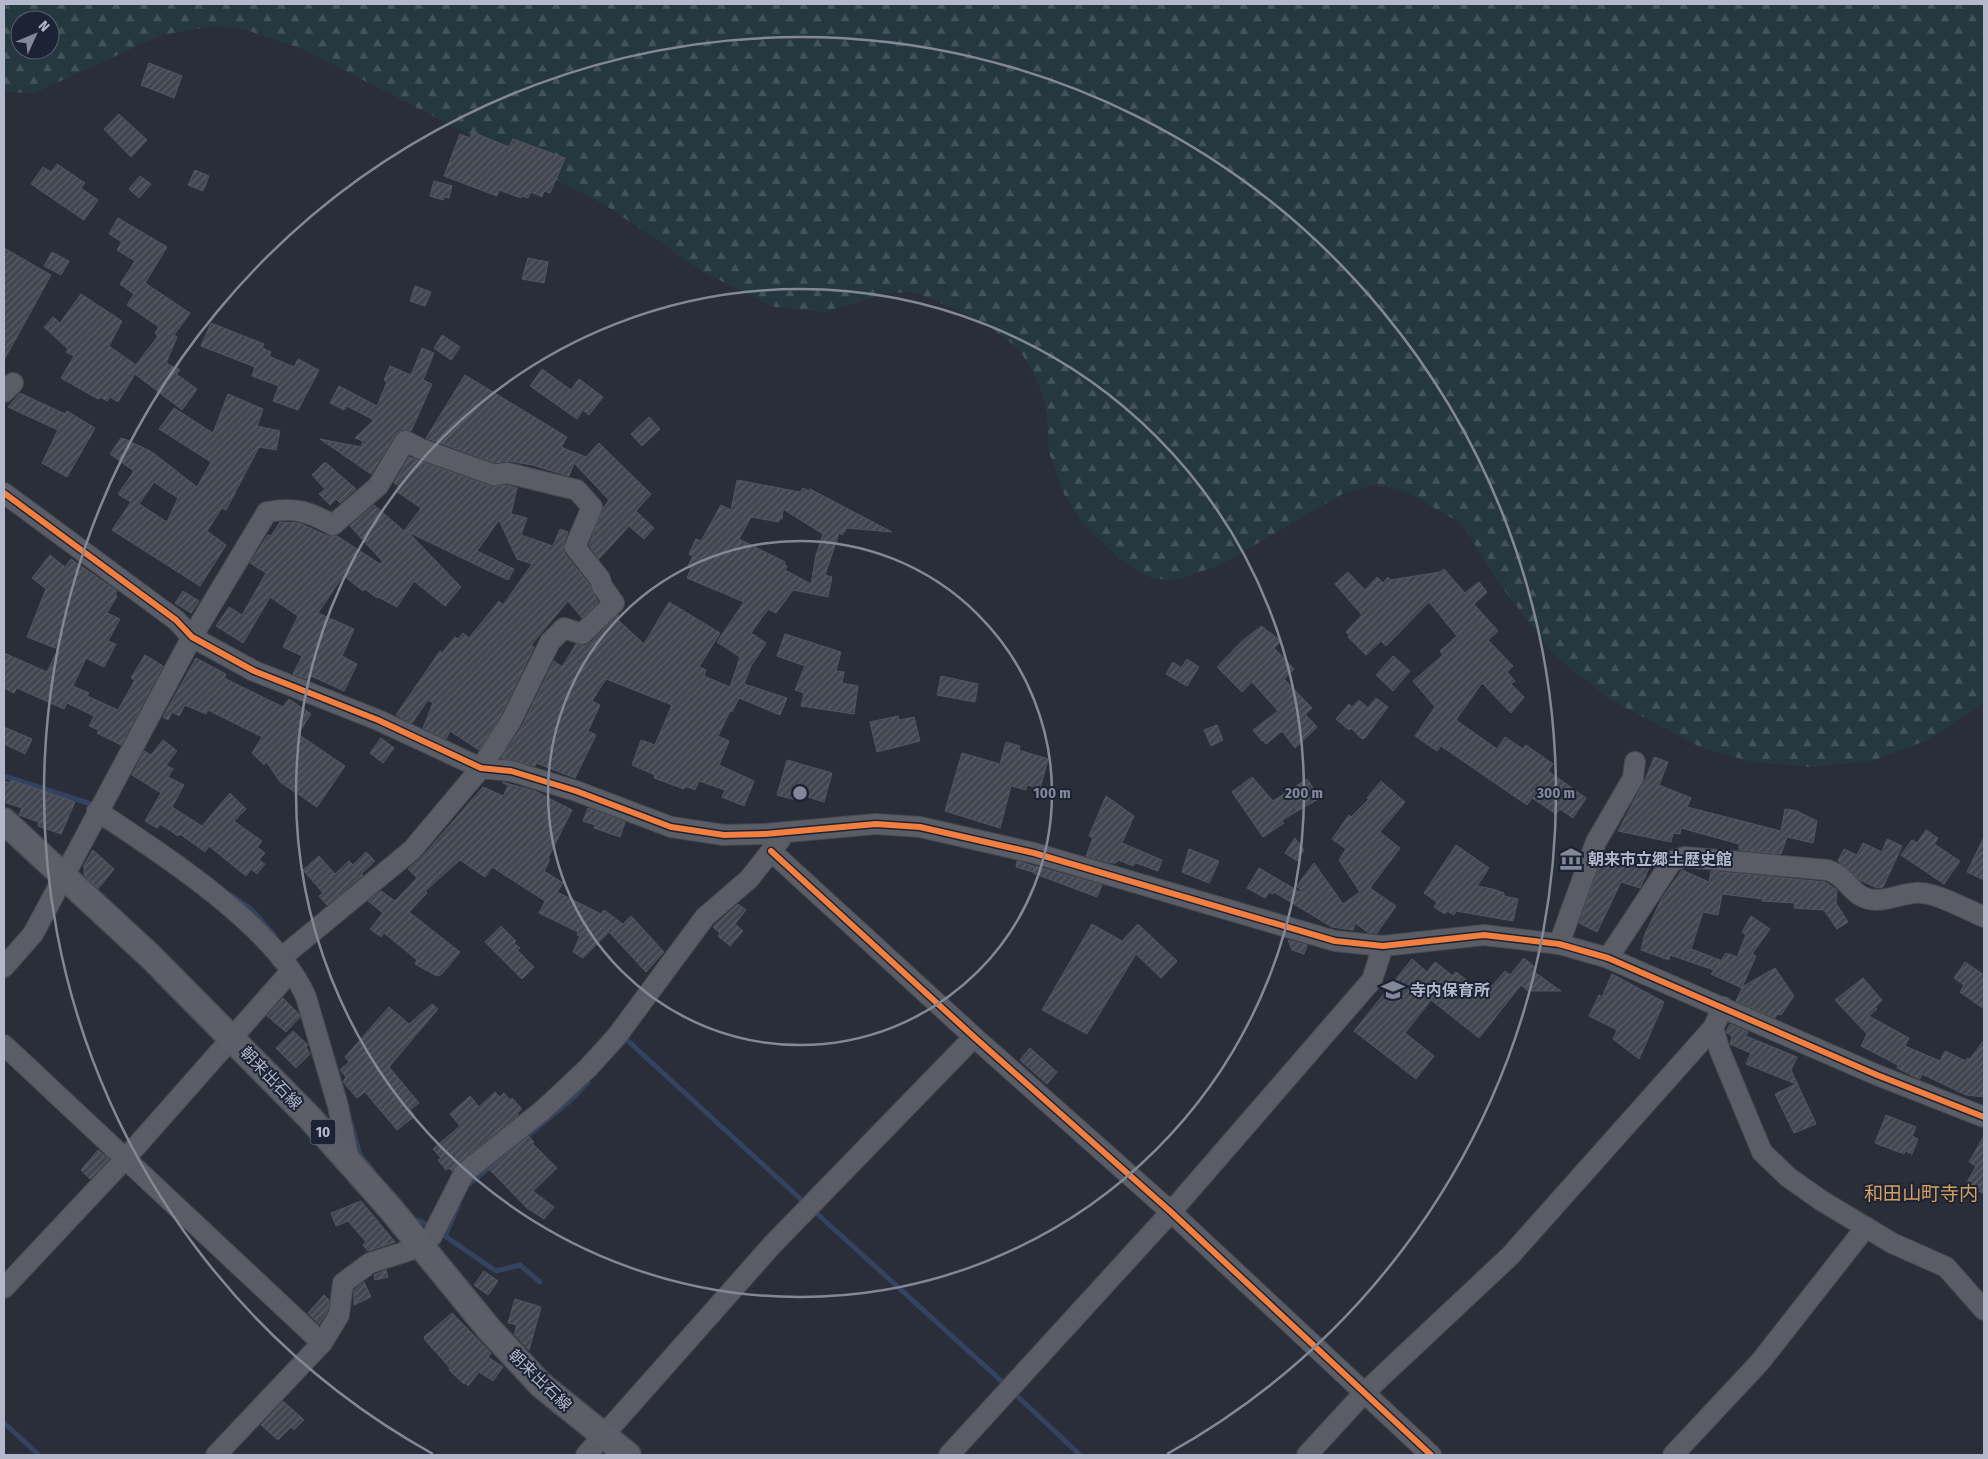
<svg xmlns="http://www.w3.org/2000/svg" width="1988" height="1459" viewBox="0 0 1988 1459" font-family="'Fira Sans Condensed','Noto Sans JP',sans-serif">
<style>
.forest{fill:url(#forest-firs);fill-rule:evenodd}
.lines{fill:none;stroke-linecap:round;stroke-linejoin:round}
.stream{stroke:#344362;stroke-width:5}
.building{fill:url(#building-hatch);stroke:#515660;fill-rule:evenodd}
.minor-casing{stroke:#464951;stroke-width:22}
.major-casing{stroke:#474b55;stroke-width:28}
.minor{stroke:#5a5d66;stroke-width:20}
.major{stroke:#5c5f68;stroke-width:25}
.cycleway-casing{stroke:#1c2334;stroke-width:9}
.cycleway{stroke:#f27e40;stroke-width:6}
.ring{fill:none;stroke:#838897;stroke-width:2.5}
.labels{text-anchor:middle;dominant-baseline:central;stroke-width:4;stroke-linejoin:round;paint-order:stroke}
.shield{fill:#1c2334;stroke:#868c9d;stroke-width:1}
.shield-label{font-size:15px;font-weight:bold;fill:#b3b9ca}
.poi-label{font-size:16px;font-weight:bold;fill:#b3b9ca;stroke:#1c2334;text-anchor:start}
.street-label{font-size:16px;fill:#b3b9ca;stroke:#1c2334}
.quarter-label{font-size:19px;fill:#d9a05e;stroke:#1c2334}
.centre{fill:#838897;stroke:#1c2334;stroke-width:2.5}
.ring-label{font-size:15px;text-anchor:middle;font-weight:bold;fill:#838897;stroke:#1c2334;stroke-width:4;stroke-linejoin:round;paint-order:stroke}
</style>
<defs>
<pattern id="forest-firs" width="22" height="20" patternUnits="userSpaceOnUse" patternTransform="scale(1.25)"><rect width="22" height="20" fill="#26383f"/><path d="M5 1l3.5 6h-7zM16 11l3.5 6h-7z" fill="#435359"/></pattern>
<pattern id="building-hatch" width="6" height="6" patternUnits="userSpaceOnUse" patternTransform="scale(1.25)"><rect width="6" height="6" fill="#424650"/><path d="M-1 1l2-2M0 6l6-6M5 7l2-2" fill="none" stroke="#5b5f68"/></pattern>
</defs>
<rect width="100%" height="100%" fill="#292e39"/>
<path class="forest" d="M4,4h1980v699l-54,36 -58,22 -62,6 -58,-5 -52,-15 -91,-48 -53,-42 -58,-75 -36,-58 -59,-34 -30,-5 -29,8 -124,72 -46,16 -23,-3 -31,-18 -40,-41 -16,-25 -15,-42 -3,-47 -11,-29 -16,-27 -30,-23 -40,-20 -36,-14 -24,1 -64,19 -50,-5 -70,-34 -100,-68 -302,-156 -63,-21 -27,-2 -51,9 -128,58 -30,-1zM20,20h30v30h-30z"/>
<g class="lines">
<g class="stream">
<path d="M4,776l93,30"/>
<path d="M231,895l20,14 23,26"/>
<path d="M623,1042l3,-3 181,166"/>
<path d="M351,1123l9,32 13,16"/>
<path d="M468,1185l104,-86 16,-17"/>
<path d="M813,1210l194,176"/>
<path d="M412,1218l19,8"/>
<path d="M442,1234l54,37 24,-6 20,17"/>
<path d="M445,1236l14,-32"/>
<path d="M1013,1392l67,63"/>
<path d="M4,1423l35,32"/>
</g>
</g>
<g class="building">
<path d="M149,63l33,13 -8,22 -33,-13z"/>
<path d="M119,114l28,26 -16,17 -27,-28z"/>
<path d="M472,132l37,15 4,-8 52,19 -15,35 -6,-2 -2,6 -11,-5 -3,6 -6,-2 -1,2 -22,-8 -2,6 -53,-20 16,-42 10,4z"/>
<path d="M57,164l28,19 -4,5 17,12 -14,20 -53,-36 12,-17 8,5z"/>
<path d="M195,170l14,6 -6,15 -15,-6z"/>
<path d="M140,176l11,8 -12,14 -10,-9z"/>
<path d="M434,181l18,5 -3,12 -5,-1 -1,3 -13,-4z"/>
<path d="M118,218l49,29 -22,36 45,30 -16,22 3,2 -11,26 14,7 -4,4 21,15 -15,21 -47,-36 -17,28 -8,-5 -3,4 -7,-4 -2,2 -37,-21 13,-22 -8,-4 2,-3 -24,-22 9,-10 7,6 21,-29 41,27 -13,25 27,19 22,-29 -3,-3 4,-6 -32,-22 7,-11 -14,-10 15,-23 -18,-11 5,-8 -13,-8z"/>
<path d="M4,248l47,27 -47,85z"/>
<path d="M52,252l17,9 -8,14 -17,-9z"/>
<path d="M528,258l20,4 -4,21 -22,-4z"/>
<path d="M415,286l16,6 -6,14 -15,-5z"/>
<path d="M211,323l53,21 -2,4 9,4 -2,4 25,11 4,-8 21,11 -21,40 -25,-9 6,-15 -27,-10 3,-9 -54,-21z"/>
<path d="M442,335l18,12 -9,13 -17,-12z"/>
<path d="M422,348l12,5 -11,27 9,4 -21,47 -7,-2 -9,6 -24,39 -51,-35 41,8 2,-6 -8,-3 19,-18 -27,-14 -3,4 -14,-7 9,-17 38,20 10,-24 -3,-2 6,-14 21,9z"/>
<path d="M542,369l29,21 8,-11 24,18 -14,18 -6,-5 -6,9 -47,-33z"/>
<path d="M465,375l102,62 -6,10 25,10 13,-14 52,51 -15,17 18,17 -10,11 -15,-13 -30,33 -10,-14 14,-37 6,-8 -35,-37 -5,13 -37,-11 -23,-4 -14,2 -69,-25z"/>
<path d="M20,393l45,21 2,-3 28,17 -28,49 -25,-14 16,-33 -50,-23z"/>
<path d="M228,394l35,15 -6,17 23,5 -4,19 -17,-3 -33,63 -4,-2 -15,23 19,14 -26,41 -88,-56 19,-28 -13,-8 16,-23 -24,-17 11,-16 6,2 25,12 45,35 14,-25 -52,-33 15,-21 39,25zM154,482l24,16 -11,24 -28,-18z"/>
<path d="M649,417l11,12 -18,17 -11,-12z"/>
<path d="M409,457l81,29 16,-1 11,3 -6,26 16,4 -6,17 32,11 7,-17 8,3 -4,11 1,11 24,30 9,18 -16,16 -14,-17 -37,44 3,2 -33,68 -22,35 -29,-19 -4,8 -23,-11 10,-25 -5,-3 -16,23 -16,-8 44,-64 2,2 13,-16 3,2 5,-6 6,5 30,-37 4,4 29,-41 -15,-5 -18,-39 -22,31 37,18 -6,11 -100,-48 53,55 -16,19 -31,-25 -17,26 -19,-10 -1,1 -12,-9 -2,2 -19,-15 -3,3 -23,34 36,16 -12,27 15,8 -13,27 -35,-16 -2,4 -14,-5 9,-18 -19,-9 15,-31 -28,-19 -27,46 -27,-17 13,-19 13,8 24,-42 -16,-10 18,-28 3,1 9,-14 19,1 29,13h9l43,28 3,-2 -33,-36 24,-21 30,26 17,-23 -25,-17 3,-5 -5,-3z"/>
<path d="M325,462l31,27 -16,14 -4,-4 -6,6 -11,-11 6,-5 -13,-14z"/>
<path d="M737,480l63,12 3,-4 6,3 1,-2 82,43 -45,-4 -5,7 -3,-2 -14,42 7,2 -4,20 -35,-7 -17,23 -8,-4 -17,24 15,10 -15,23 -7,18 43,14 -7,17 -41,-17 -7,14 -2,-1 -12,25 11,5 -10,24 35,16 -10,25 -22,-9 3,-7 -26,-9 -4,9 -10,-4 -1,3 -30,-11 1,-3 -23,-10 9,-25 14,5 17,-40 -66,-26 -14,22 8,4 -12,26 8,4 -21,43 -39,-15 -1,3 -34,-8 21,-32 32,-65 8,6 14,-23 8,2 6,-3 28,-28 -1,4 27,25 25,-42 51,31 -21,34 7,3 -2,6 26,11 10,-30 -23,-15 27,-40 -57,-24 4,-10 -3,-2 5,-10 -4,-2 7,-15 5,2 20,-36 10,5zM783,509l40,25 -7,21 -5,29 -26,-14 2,-4 -3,-2 1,-2 -46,-23 12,-22 28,5v-3h3z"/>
<path d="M50,555l15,12 6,-8 46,32 -2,3 2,2 -10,17 13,6 -12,22 8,3 -12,23 -18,-9 -13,28 16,7 -2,3 31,14 17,-30 -4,-2 14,-23 18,11 -42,79 -24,-12 2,-3 -10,-4 5,-10 -27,-13 -3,6 -47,-21 -3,5 -10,-5v-35l43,19 11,-23 -31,-12 19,-48 -14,-11z"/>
<path d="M1444,569l21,24 14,-11 8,10 -13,12 24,27 -10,9 25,26 -6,6 8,9 -4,3 13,13 -13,16 -29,-30 -26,37 41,29 8,-12 18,12 3,-4 27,19 -5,7 38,27 -13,20 -13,-9 -4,5 -24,-16 -5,7 -86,-59 -4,5 -22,-15 20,-29 -22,-26 30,-26 -3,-4 17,-15 -28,-34 -43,44 -5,-5 -15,14 -18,-18 2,-1 -4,-4 16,-17 -27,-31 13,-12 17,18 12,-13 6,6 5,-6 3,3 49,-8z"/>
<path d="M183,591l16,10 -8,12 -16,-10z"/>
<path d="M1261,626l20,15 -7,7 20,21 -10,10 28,29 -7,6 12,13 -22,21 -13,-17 -16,13 -3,-4 -1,1 -9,-11 25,-19 -26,-29 -10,10 -25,-25 23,-24z"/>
<path d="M785,634l56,18 -5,19 8,1 -2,11 16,3 -4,28 -53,-8 3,-13 -9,-3 10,-24 -28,-10z"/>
<path d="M1393,656l17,15 -17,20 -17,-16z"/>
<path d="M196,658l30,16 -2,4 59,29 6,-8 22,15 -13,20 47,32 -28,41 -37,-25 -14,-21 -2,4 -12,-12 10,-16 -54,-27 -2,4 -21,-9 -6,11 -7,-4 -4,8 -5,-3z"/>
<path d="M1187,659l12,8 -12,19 -21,-12 7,-12 8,6z"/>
<path d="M941,676l37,8 -3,18 -38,-7z"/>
<path d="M1376,698l12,9 -23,31 -3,1 -11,-11 -2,2 -13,-11 13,-15 3,3 7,-7 9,8z"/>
<path d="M898,716l1,4 15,-3 6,24 -43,11 -7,-30z"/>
<path d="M1217,725l6,15 -12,6 -7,-16z"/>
<path d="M4,727l28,12 -7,15 -21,-10z"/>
<path d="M381,738l13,10 -11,15 -13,-10z"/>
<path d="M163,740l14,11 -11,14 7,4 -5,8 16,8 -12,22 30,19 28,-33 16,16 -12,12 28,20 -5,6 8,6 -6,7 6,4 -8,10 -6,-5 -5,7 -37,-30 -4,6 -25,-18 -2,2 -18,-12 -3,4 -12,-7 16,-28 -29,-18 12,-24 7,4z"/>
<path d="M1006,742l14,4 -1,4 29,9 -8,30 -13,-4 -1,5 -15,-4 -11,42 -55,-17 17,-58 38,11z"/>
<path d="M1654,757l14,5 -9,23 32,13 -4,9 94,24 4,-22 12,2 20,10 -4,22 -26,-6 -6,17 -42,-4v-6l-58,-16 -1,6 -7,-1 -2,9 -53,-11 27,-51z"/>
<path d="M787,760l45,13 -8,29 -23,-7 -1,6 -23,-6z"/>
<path d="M1252,777l21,24 34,-22 13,19 -38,22 2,3 -21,14 -31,-45z"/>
<path d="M11,780l64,22 -14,32 -23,-8 1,-4 -20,-7 3,-7 -18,-6v-21l6,2z"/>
<path d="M1381,781l24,21 -25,30 20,16 -30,40 26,18 -19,27h-8l-14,-10 -2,7 -21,-3 -58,-35 -1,2 -4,-2 -4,6 -18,-10 12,-20 44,26 -6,-8 17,-23 29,41 17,-12 -21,-32 7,-11 -14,-10 17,-24 2,2 18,-18 -2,-1z"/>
<path d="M502,782l33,9 37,19 -24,48 2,1 -6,12 19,12 -6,9 44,22 3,-4 19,14 8,-8 33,36 -18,20 -37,-40 -26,26 -10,-6 7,-16 -3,-1 1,-3 -39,-19 6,-12 -53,-34 -7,10 -25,-17 -35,31 2,2 -18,19 51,40 -18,22 -5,2 -22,-12 2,-4 -33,-27 -3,4 -11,-8 13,-16 -15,-12 13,-10 14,10 22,-23 -9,-9 13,-11 62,-71 20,9 5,-10z"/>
<path d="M1106,796l28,20 -12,27 40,17 -4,11 -22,-8 -3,3 -15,-6 -2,3h-5l-25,-7 7,-18 -4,-2z"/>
<path d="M588,808l37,14 -5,15 -26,-9 1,-3 -12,-4z"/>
<path d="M1926,830l12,8 -4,6 26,17 -16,23 -43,-29 11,-15 5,3z"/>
<path d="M1984,837v43l-17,-8z"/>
<path d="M1295,838l9,12 -7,11 -12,-8z"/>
<path d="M1887,839l15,7 -19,41 -6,1 -17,-8 -22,-19 6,-12 13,6 6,-12 19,9z"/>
<path d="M1456,845l33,23 -12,18 16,3 11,4v3l14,3 -5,22 -57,-10 -2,4 -7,-4 -2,3 -11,-7 3,-5 -13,-9z"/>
<path d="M1189,849l30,12 -10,22 -27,-11z"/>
<path d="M93,850l21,19 -16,20 -14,-14v-10z"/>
<path d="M366,852l9,9 -14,13 2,1 -36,30 -8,-9 4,-3 -20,-23 16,-14 16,18 14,-13 4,4z"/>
<path d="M1604,853l45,15 -9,20 -19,-6 -24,50 -18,-9z"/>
<path d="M1017,861l17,5 -1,6 -17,-5z"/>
<path d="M1035,866l67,19 -5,12 -64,-24z"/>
<path d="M1682,870l27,12 2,-11 114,11 12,8 -1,13 12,19 -11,7 -13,-19 -30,-2 1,-5 -33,-2 1,-2 -41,-5 -4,21 -15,-3 -12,37 29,11 -2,5 8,-12 11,4 9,-22 -4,-3 9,-16 19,13 -18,25 4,2 -14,31 33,-19 19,28 -13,19 -4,-1 -2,4 -39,-17 6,-13 -31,-14 3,-4 -44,-15 -1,5 -28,-10 4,-16 17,-36z"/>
<path d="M738,904l8,6 -11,14 8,7 -13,15 -12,-10 2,-3 -7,-6z"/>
<path d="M1092,924l30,17 16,-17 39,37 -16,17 -25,-24 -49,80 -45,-24z"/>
<path d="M501,926l15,15 -2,2 6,5 -3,2 17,17 -12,12 -37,-37z"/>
<path d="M1288,940l19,5 -3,9 -12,-4z"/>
<path d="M1524,958l12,10 -3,3 28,20h-33l-7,-6 -42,53 -48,-38 -26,33 29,23 -18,23 -62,-48 58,-72 15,13 8,-10 18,14 3,-4 22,17 13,-2 14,-16 5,4z"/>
<path d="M1965,962l19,13v34l-24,-17 4,-7 -10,-7z"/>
<path d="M1612,974l52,28 -25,57 -26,-20 4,-9 -28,-14 10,-21 3,2z"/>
<path d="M1863,978l19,22 -7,7 2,2 -8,7 40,22 -4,8 35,15 5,-10 21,10 1,-3 3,1 14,-19v57l-18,-2 -44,-21 -2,5 -7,-3 -16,-8 1,-3 -37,-19 6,-12 -32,-34z"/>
<path d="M283,998l15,15 2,4 -14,15 -19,-16z"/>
<path d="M432,1004l6,5 -49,58 30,36 -9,7 5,6 -18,14 -32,-38 -8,6 -14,-16 3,-5 -6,-7 9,-8 -4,-5 44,-50 20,17z"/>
<path d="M1730,1024l18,8 -2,4 51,21 -6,13 25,54 -22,9 -19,-39 21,-10 -50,-20 5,-11 -21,-9 2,-7 -6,-5z"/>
<path d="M293,1031l15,14 -2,2 4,7 -14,14 -20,-20z"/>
<path d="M1030,1048l27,24 -10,12 -27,-24z"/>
<path d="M495,1092l5,5 4,-4 6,7 2,-2 10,11 -5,4 1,2 -61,49 -5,7 -3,-3 -3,2 -8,-10 3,-2 -8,-9 27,-23 -10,-12 20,-18 9,11z"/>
<path d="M1886,1115l30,12 -4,9 6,3 -6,15 -7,-3 -1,3 -29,-11z"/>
<path d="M529,1136l5,6 -2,1 25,25 -24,23 21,16 -10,12 -17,-11 -38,-39z"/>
<path d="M1984,1136v58l-18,-10 10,-18 -7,-4z"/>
<path d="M98,1150l11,9 -19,20 -9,-9z"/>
<path d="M361,1201l34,41 -27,9 -5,-6 3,-3 -18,-21 -12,5 -5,-13z"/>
<path d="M386,1270l2,7 -13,3 -1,-5z"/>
<path d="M484,1271l14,10 -10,14 -14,-10z"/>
<path d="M364,1282l7,15 -17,8v-15z"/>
<path d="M324,1295l5,5 -1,11 -9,13 -11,-11z"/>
<path d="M515,1299l26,8 -12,43 -15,-16 3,-9 -9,-2z"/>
<path d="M452,1313l39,40 -3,4 15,10 -10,14 -14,-9 -11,14 -3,-4 -1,2 -15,-14 1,-2 -25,-28 -1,-3z"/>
<path d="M283,1401l21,19 -10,10 -3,-3 -13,13 -17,-15z"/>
</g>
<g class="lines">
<defs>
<g id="minor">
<path d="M4,392l9,-9"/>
<path d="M4,493l172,127 16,17 62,34 124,49 103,48 30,3 65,20 95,36 53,8 41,-1 111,-10 44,3 114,26 301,88 48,5 101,-11 75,9 49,14 269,117 107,42"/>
<path d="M97,811c64,42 179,116 209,186l32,109 11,55"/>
<path d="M771,851l203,186 197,175 260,243"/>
<path d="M1559,944l37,-102 37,-64 2,-16"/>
<path d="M1608,958l64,-97 13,-4 143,13c17,6 20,18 33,26 18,10 36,-2 54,-3 18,-2 51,16 69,24"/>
<path d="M4,967l29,-33 159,-297 75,-125c28,-5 41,-1 66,13l45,-39 27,-45 16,8 73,26 13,-2 70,17 15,17 -17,40 25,32 2,7 12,17 -32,31 -18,-6 -14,14 -39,79 -30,47 -69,82 -131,108"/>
<path d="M1713,1028l7,23 42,101 26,25 34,24 70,42 54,24 38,43"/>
<path d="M4,1045l318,298"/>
<path d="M4,1288l121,-129 166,-188"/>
<path d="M216,1455l106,-112 17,-28 4,-32 27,-20 50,-16 12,-11 32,-63 79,-63 45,-42 29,-32 88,-119 44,-38 31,-39"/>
<path d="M586,1455l187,-211 201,-207"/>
<path d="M949,1455l222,-243 201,-232 11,-34"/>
<path d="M1307,1455l57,-62 146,-137 203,-228 10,-21"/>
<path d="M1673,1455l87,-93 106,-135"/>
</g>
<path id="major" d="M4,821l146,135 160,162 80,90 99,121 52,56 87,70"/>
</defs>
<use href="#minor" class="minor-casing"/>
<use href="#major" class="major-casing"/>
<use href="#minor" class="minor"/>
<use href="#major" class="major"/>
<defs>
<g id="cycleway">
<path d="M4,493l172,127 16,17 62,34 124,49 103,48 30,3 65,20 95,36 53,8 41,-1 111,-10 44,3 114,26 301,88 48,5 101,-11 75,9 49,14 269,117 107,42"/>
<path d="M771,851l203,186 197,175 260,243"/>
</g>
</defs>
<use href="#cycleway" class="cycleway-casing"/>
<use href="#cycleway" class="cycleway"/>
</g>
<g class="ring">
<circle cx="800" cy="793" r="252"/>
<circle cx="800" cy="793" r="504"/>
<path d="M433 1454A756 756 0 1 1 1167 1454"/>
</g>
<defs>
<symbol id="museum-bare" viewBox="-9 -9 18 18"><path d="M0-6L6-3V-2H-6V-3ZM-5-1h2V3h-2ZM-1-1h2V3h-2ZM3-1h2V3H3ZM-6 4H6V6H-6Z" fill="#838897" stroke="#1c2334" stroke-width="2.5" paint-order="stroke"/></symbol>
<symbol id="school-bare" viewBox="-9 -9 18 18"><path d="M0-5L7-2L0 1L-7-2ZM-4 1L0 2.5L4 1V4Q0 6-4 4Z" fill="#838897" stroke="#1c2334" stroke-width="2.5" paint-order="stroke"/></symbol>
</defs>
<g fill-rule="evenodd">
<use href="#museum-bare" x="1555" y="843" width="32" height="32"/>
<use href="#school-bare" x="1377" y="974" width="32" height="32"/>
</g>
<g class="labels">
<rect class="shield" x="310.5" y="1119.5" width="25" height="25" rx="4"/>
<g class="shield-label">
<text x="323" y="1132">10</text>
</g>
<g class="poi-label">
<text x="1588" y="859">朝来市立郷土歴史館</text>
<text x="1410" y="990">寺内保育所</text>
</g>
<g class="street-label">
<text transform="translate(271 1078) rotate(46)">朝来出石線</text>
<text transform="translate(540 1380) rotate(44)">朝来出石線</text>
</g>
<g class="quarter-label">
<text x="1921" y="1193">和田山町寺内</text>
</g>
</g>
<circle cx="800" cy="793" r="8" class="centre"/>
<g class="ring-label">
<text x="1052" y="798">100 m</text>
<text x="1304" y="798">200 m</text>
<text x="1556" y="798">300 m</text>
</g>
<rect width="1988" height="1459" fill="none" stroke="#b3b9ca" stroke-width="10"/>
<g transform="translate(35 35) rotate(46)"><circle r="24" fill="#1c2334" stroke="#585f70"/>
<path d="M0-4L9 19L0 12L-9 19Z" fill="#838897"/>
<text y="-8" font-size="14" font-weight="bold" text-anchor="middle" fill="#b3b9ca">N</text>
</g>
</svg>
